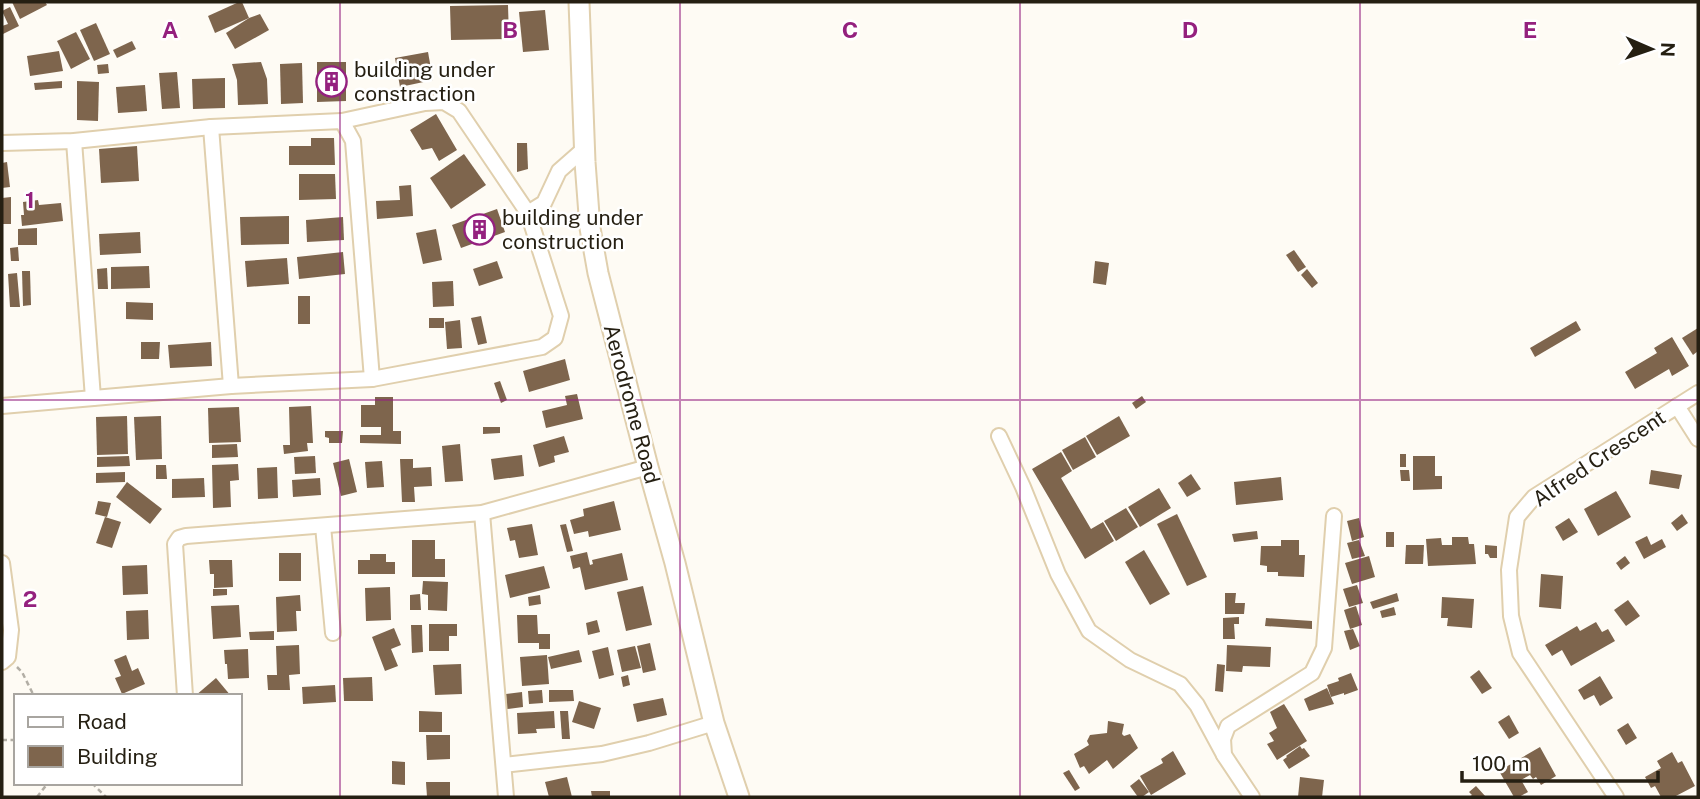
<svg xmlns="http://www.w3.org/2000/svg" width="1700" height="799" viewBox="0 0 1700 799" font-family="'Public Sans',sans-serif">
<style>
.building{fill:#7e654d}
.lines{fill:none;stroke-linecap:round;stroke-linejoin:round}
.street-casing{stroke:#e0cfad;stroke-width:18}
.secondary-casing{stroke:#e0cfad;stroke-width:23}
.path{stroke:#b2aea5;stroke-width:2.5;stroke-dasharray:5 3.5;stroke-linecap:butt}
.street{stroke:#fff;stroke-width:14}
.secondary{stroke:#fff;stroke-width:19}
.grid{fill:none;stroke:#94217f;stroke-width:2;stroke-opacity:0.55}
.labels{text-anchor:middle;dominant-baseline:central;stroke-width:5;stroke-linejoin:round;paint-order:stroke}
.poi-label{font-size:21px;fill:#251f12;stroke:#fff;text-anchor:start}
.street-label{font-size:21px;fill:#251f12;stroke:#fff}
.grid-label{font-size:23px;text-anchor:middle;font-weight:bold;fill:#94217f;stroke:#fff;stroke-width:5;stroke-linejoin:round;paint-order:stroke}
</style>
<rect width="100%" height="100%" fill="#fefbf4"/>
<g class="building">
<path d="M12,2h33l2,3 -27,14z"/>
<path d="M239,2h3l7,16 -34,15 -7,-17z"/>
<path d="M508,5l1,34 -58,1 -1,-34z"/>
<path d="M10,7l9,19 -16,8 -1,-8 6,-2 -6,-13z"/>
<path d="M545,10l4,40 -26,2 -4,-40z"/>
<path d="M260,14l9,16 -34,19 -9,-16 23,-15z"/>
<path d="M96,23l14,31 -16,7 -14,-31z"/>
<path d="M76,32l14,27 -19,10 -14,-28z"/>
<path d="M132,41l4,8 -19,9 -4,-8z"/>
<path d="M59,51l4,20 -33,5 -3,-20z"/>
<path d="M428,52l5,28 -33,7 -5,-29z"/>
<path d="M261,62l6,17 1,25 -30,1 -1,-25 -5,-16z"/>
<path d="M317,62h29v39l-29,1z"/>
<path d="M302,63l1,40 -22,1 -1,-40z"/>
<path d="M108,64l1,9 -11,1 -1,-9z"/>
<path d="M177,72l3,36 -18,1 -3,-36z"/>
<path d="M225,78v30l-32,1 -1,-30z"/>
<path d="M62,81v7l-27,2 -1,-7z"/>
<path d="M77,81l22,1 -1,39 -21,-1z"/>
<path d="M145,85l2,26 -29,2 -2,-26z"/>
<path d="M436,114l21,36 -18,11 -7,-13 -10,2 -12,-20z"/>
<path d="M311,138h23l1,27h-46v-19h22z"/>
<path d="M517,143h10l1,26 -11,3z"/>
<path d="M137,146l2,35 -38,2 -2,-34z"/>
<path d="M464,154l22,31 -35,24 -21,-31z"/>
<path d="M7,162l3,25 -8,1v-25z"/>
<path d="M299,174h36l1,25 -37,1z"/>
<path d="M411,185l2,31 -36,3 -1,-18 24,-1 -1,-14z"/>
<path d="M11,197v27h-9v-26z"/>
<path d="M38,200l1,5 22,-2 2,18 -41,5 -1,-11h3l-1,-13z"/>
<path d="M497,209l8,23 -44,16 -9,-23z"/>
<path d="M289,216v28l-48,1 -1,-28z"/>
<path d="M343,217l1,23 -37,2 -1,-22z"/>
<path d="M37,228v17h-19v-16z"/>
<path d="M436,229l6,31 -19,4 -7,-31z"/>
<path d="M140,232l1,21 -41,2 -1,-21z"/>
<path d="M18,247l1,14h-8l-1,-13z"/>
<path d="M1294,250l12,17 -8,5 -12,-17z"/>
<path d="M343,252l2,22 -46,5 -2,-22z"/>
<path d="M287,258l2,26 -42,3 -2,-26z"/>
<path d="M497,261l6,17 -24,8 -6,-17z"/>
<path d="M1095,261l14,2 -3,22 -13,-2z"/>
<path d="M149,266l1,22 -39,1v-22z"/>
<path d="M107,268l1,21h-10l-1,-20z"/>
<path d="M1307,269l11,14 -6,5 -11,-13z"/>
<path d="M22,271h8l1,34 -8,1z"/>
<path d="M17,273l3,34h-10l-2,-33z"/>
<path d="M453,281l1,25 -21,1 -1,-25z"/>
<rect x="298" y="296" width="12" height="28"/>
<path d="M126,302l27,1v17l-27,-1z"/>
<path d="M481,316l6,27 -9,2 -7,-27z"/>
<rect x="429" y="318" width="15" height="10"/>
<path d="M460,320l2,28 -15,1 -2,-27z"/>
<path d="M1576,321l5,9 -46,27 -5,-9z"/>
<path d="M1698,328v23l-5,4 -11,-17z"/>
<path d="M1672,337l17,29 -17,10 -3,-7 -34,20 -10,-17 32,-19 -3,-5z"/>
<path d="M141,342h19l-1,17h-18z"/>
<path d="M211,342l1,24 -42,2 -2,-23z"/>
<path d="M565,359l5,21 -41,12 -6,-21z"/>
<path d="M500,381l7,19 -6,3 -7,-20z"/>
<path d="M577,394l6,25 -37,9 -4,-17 25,-6 -2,-9z"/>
<path d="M1142,396l4,6 -10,7 -4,-6z"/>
<path d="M375,397h18v34h8v13l-41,-1v-8h21v-8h-20v-22h14z"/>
<path d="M311,406l2,37h-6l1,8 -24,3 -1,-9h7l-1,-38z"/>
<path d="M239,407l2,35 -32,1 -1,-35z"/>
<path d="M127,416l1,38 -31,1 -1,-38z"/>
<path d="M161,416l1,43 -26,1 -2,-43z"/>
<path d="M1119,416l11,20 -33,19 -11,-19z"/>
<path d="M483,427h17v6l-17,1z"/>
<path d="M325,431h18l-1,12h-13v-5l-4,-1z"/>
<path d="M564,436l5,16 -15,4 1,6 -16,5 -6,-22z"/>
<path d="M1085,437l11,20 -23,13 -11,-20z"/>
<path d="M237,444l1,13 -26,1v-13z"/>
<path d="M460,444l3,37 -18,1 -3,-36z"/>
<path d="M1061,452l11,19 -11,7 30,51 12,-7 11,19 -29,18 -53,-90z"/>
<rect x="1400" y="454" width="6" height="13"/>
<path d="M522,455l2,21 -30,4 -3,-21z"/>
<path d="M129,456l1,10 -33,1v-10z"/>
<path d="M315,456l1,17 -21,1 -1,-17z"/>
<path d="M1413,456h22v20h7v13l-29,1z"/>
<path d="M349,459l8,33 -16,4 -8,-33z"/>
<path d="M400,459h13v9l18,-1 1,19 -18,1 1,15h-13z"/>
<path d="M382,461l2,26 -17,1 -2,-26z"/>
<path d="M238,464l1,16 -9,1 1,26 -18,1 -1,-43z"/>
<path d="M156,465h10l1,14h-11z"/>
<path d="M277,467l1,31 -20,1 -1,-31z"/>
<path d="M1400,470h9l1,11h-9z"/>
<path d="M1651,470l31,5 -3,14 -30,-5z"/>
<path d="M125,472v10l-29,1v-10z"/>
<path d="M1191,474l10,15 -14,8 -9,-14z"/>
<path d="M1281,477l2,23 -47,5 -2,-23z"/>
<path d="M204,478l1,19 -33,1v-19z"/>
<path d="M320,478l1,17 -28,2 -1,-17z"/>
<path d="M127,482l35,27 -12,15 -34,-27z"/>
<path d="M1159,488l12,20 -31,19 -12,-20z"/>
<path d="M1616,491l15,26 -33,19 -14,-27z"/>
<path d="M98,501l13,2 -4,14 -12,-3z"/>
<path d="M614,501l7,29 -32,7 -1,-6 -14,3 -4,-14 14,-4 -1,-7z"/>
<path d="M1126,508l12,19 -22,14 -12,-20z"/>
<path d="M1177,514l30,63 -20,9 -30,-62z"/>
<path d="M1682,514l6,9 -11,8 -6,-8z"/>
<path d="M105,517l16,5 -9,26 -16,-5z"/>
<path d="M1359,518l5,19 -12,4 -5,-20z"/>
<path d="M1569,518l9,14 -15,9 -8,-14z"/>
<path d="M532,524l6,31 -19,3 -4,-18 -5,1 -3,-13z"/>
<path d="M566,524l7,27 -6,1 -7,-27z"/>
<path d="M1257,531l1,8 -24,3 -2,-8z"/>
<rect x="1386" y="532" width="8" height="15"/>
<path d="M1647,536l4,9 11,-6 4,8 -22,12 -9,-17z"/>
<path d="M1452,537h16l1,7h5l2,20 -48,2 -2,-27 15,-1 1,7h10z"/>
<path d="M412,540h23v19h10v18h-33z"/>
<path d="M1281,540h18v15h6l-1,22 -26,-1v-4h-11v-6l-7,-1 1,-19h20z"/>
<path d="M1359,540l6,16 -13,3 -5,-16z"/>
<path d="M1406,545h18l-1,19h-18z"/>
<path d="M1485,545l12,1v12h-7l-2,-4h-3z"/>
<path d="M1144,550l26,44 -20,11 -25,-43z"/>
<path d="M587,552l3,13 3,-1 -1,-4 30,-7 6,27 -43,10 -5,-23 -7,2 -3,-13z"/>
<rect x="279" y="553" width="22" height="28"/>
<path d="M370,554h16v8h9v12h-37v-14h12z"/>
<path d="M1369,556l6,21 -23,7 -7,-21z"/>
<path d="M1625,556l5,7 -9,7 -5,-7z"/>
<path d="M209,560h23l1,27 -19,1v-14h-4z"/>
<path d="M147,565l1,29 -25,1 -1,-29z"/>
<path d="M544,566l6,22 -40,10 -5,-23z"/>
<path d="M1541,574l22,2 -2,33 -22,-2z"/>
<path d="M423,581l25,1 -1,29 -19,-1v-15l-6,-1z"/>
<path d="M1357,585l6,18 -14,4 -6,-18z"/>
<path d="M643,586l9,39 -26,6 -9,-39z"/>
<path d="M390,587l1,33 -25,1 -1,-33z"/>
<path d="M213,589h14v6l-14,1z"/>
<path d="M1225,593h11l-1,10h10l-1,11h-19z"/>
<path d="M1397,593l2,8 -26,8 -3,-7z"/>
<path d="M420,594l1,16h-11v-15z"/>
<path d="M300,595l1,16h-5l1,20 -20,1 -1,-35z"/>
<path d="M540,595l1,9 -12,2 -1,-9z"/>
<path d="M1442,597l32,2 -2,29 -25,-2 1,-8h-7z"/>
<path d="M1628,600l12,16 -14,10 -12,-16z"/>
<path d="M239,605l2,32 -28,2 -2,-33z"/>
<path d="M1356,606l6,19 -12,4 -6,-19z"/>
<path d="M1394,607l2,8 -14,3 -2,-7z"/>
<path d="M148,610l1,29 -22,1 -1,-29z"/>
<path d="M517,615h20l1,19h12v15h-11v-6h-21z"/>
<path d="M1239,617v7h-5l1,15h-12v-21z"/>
<path d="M1266,618l46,3v8l-47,-3z"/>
<path d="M597,620l3,12 -12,3 -2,-12z"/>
<path d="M1596,622l6,10 6,-3 7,12 -44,25 -9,-16 -10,6 -7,-11 32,-19 3,5z"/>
<path d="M429,624h28v12h-8v15h-20z"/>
<path d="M411,625h11l1,27 -11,1z"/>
<path d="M394,628l7,17 -10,4 7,17 -13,5 -13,-34z"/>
<path d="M1353,629l7,17 -10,4 -6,-19z"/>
<path d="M274,631v9h-24l-1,-8z"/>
<path d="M650,643l6,27 -13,3 -6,-27z"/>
<path d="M299,645l1,29 -11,1 1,15h-22l-1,-15h10l-1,-29z"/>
<path d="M1227,645l44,2 -1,20 -27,-1 -1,6 -16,-1z"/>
<path d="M635,646l6,22 -19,4 -5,-22z"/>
<path d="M608,647l6,28 -15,4 -7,-28z"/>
<path d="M248,649l1,29 -21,1 -1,-15h-2l-1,-14z"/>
<path d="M579,650l3,12 -31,7 -3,-12z"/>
<path d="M126,655l6,16 6,-3 7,16 -23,10 -7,-16 6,-2 -7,-16z"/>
<path d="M547,655l2,29 -27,2 -2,-29z"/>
<path d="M461,664l1,30 -27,1 -2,-30z"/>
<path d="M1217,664l8,1 -2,27 -8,-1z"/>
<path d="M1479,670l13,18 -10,6 -12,-17z"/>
<path d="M1351,673l7,17 -14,5v-2l-13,4 -4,-12 12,-4 -1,-3z"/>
<path d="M628,675l2,10 -7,2 -2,-10z"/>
<path d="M1600,676l13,22 -13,8 -6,-11 -10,5 -6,-10z"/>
<path d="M372,677l1,24h-29l-1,-23z"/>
<path d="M216,678l15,18h-36z"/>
<path d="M335,685l1,17 -33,2 -1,-17z"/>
<path d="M1327,688l7,16 -25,7 -5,-12z"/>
<path d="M542,690l1,13 -14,1 -1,-13z"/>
<path d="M549,690h24l1,11 -25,1z"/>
<path d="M522,692l1,15 -16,2 -1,-15z"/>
<path d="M663,698l4,17 -30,7 -4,-18z"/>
<path d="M579,701l22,7 -7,21 -22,-7z"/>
<path d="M1284,704l23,37 -30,19 -10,-16 7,-3 -5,-8 8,-5 -7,-16z"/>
<path d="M419,711l23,1v20h-23z"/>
<path d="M554,711l1,17 -19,1 1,4 -19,1 -1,-21z"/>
<path d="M560,711h8l2,28h-8z"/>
<path d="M1509,715l10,18 -10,6 -11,-17z"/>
<path d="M1108,721l16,3 -2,10 2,2 6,-2 8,14 -25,21 -6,-9 -18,14 -5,-8 -4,2 -6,-14 15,-9 -2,-4 3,-6 17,-2z"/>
<path d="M1628,723l9,15 -11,7 -9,-15z"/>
<path d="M426,735h24v24l-23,1z"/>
<path d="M1300,746l2,3 2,-1 6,8 -21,13 -6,-9 4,-3 -1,-1z"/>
<path d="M1540,747l16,29 -15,9 -5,-8 -3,2 -3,-4 -9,5 7,12 -9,5h-5l-15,-26z"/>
<path d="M1173,751l13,23 -35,21 -11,-19 23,-13 -2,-4z"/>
<path d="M1672,752l6,11 4,-2 13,25 -21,11h-13l-6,-11 -4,2 -6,-11 16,-9 -4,-7z"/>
<path d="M392,761l13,1v23l-13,-1z"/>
<path d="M1069,770l11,18 -5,3 -12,-18z"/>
<path d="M567,777l5,20h-23l-4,-15z"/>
<path d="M1300,777l24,3 -2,17h-24z"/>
<path d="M1139,779l10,13 -7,5h-4l-8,-11z"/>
<path d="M426,782h24v15h-23z"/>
<path d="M1476,786l10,11h-17l3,-2 -3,-3z"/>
<path d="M591,791h19v6h-18z"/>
</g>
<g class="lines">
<defs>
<g id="street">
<path d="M211,127l20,259"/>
<path d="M74,141l19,257"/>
<path d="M2,143l72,-2 137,-14 131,-6 11,20 19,238"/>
<path d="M528,213l16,-10 15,-32 25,-22"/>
<path d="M2,406l229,-20 141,-7 170,-32 13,-9 6,-22 -33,-103 -69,-102 -15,-9 -19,1 -83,18"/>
<path d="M1677,406l21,33"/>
<path d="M999,436l24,51 35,87 31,57 41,29 50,24 17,21 27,50"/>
<path d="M482,513l24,284"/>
<path d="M323,526l10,107"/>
<path d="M2,563l9,67 -3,27 -6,5"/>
<path d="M185,696l-10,-152 4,-6 7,-2 296,-23 166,-46"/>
<path d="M504,765l98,-11 47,-11 65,-20"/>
<path d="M1252,797l-28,-42 -1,-16 5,-13 84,-53 12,-25 10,-132"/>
<path d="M1616,797l-96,-144 -9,-37 -2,-46 8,-53 17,-20 164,-104"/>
</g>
<path id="secondary" d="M579,2l6,160 5,66 8,45 50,194 27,96 39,160 25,74"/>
</defs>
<use href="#street" class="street-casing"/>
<use href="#secondary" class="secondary-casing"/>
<g class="path">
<path d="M17,667l5,5 12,24"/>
<path d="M2,740h14"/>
<path d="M92,783l14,14"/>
<path d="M37,797l11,-14"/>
</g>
<use href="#street" class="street"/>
<use href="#secondary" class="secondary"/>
</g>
<path class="grid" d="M340,2v795M680,2v795M1020,2v795M1360,2v795M2,400h1696"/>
<defs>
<symbol id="building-ring" viewBox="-11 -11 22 22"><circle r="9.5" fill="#fff" stroke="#94217f" stroke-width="1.5"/><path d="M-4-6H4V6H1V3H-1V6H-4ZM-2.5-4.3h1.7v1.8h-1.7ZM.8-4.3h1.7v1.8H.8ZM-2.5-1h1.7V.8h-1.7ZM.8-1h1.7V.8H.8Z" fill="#94217f"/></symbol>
</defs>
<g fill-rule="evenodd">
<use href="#building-ring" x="314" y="64" width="35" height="35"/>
<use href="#building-ring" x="462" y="212" width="35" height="35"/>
</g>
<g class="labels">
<g class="poi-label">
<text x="354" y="69">building under<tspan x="354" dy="24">constraction</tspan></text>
<text x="502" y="217">building under<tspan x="502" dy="24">construction</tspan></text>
</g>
<g class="street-label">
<text transform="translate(632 404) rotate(75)">Aerodrome Road</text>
<text transform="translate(1599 458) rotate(-34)">Alfred Crescent</text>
</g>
</g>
<g class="grid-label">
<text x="170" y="38">A</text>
<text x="510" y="38">B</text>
<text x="850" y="38">C</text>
<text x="1190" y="38">D</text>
<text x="1530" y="38">E</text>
<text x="30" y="208">1</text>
<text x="30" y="607">2</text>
</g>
<rect width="1700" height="799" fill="none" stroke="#251f12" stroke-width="7"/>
<rect x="14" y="694" width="228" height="91" fill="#ffffff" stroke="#a8a5a0" stroke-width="2"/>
<rect x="28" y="717" width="35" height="10" fill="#ffffff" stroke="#a8a5a0" stroke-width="2"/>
<text x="77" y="729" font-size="21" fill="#251f12">Road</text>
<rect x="28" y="746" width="35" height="21" fill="#7e654d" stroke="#a8a5a0" stroke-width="2"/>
<text x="77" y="764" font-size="21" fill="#251f12">Building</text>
<g transform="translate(1651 49) rotate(92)" stroke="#ffffff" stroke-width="5" paint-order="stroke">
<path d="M0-5L12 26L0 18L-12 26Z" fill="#251f12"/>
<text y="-10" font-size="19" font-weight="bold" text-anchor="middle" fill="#251f12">N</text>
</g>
<path d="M1462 771v10h196v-10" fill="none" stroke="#251f12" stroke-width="3.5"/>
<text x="1472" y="771" font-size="21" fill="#251f12" stroke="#ffffff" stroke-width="5" paint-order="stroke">100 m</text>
</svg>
